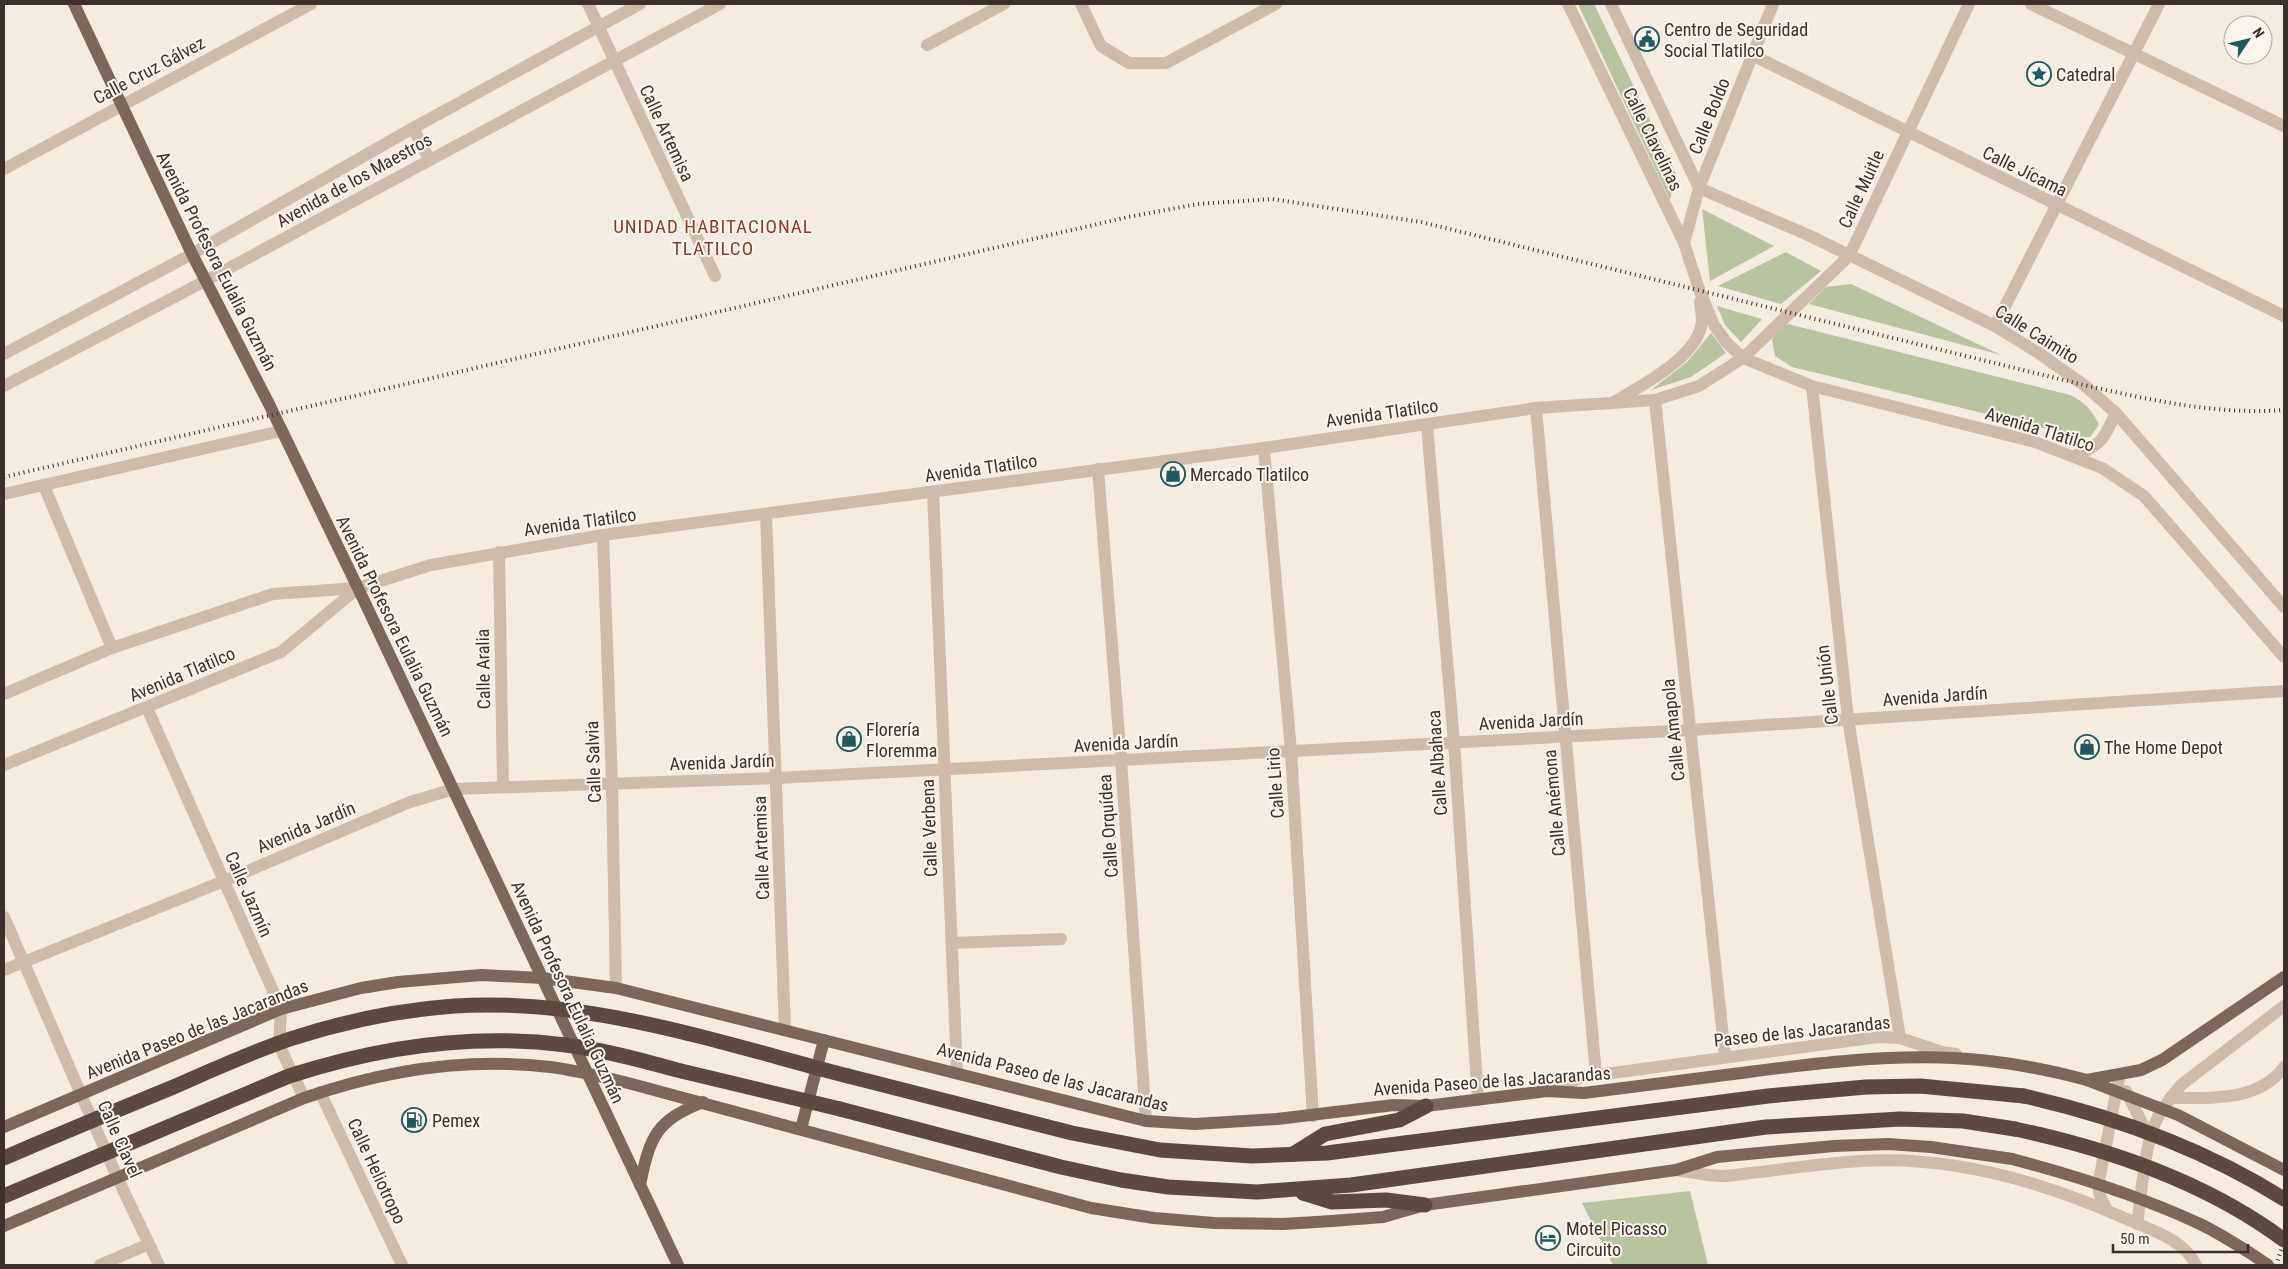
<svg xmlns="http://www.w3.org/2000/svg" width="2288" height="1269" viewBox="0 0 2288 1269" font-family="'Roboto Condensed',sans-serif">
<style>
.green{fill:#b8c4a0}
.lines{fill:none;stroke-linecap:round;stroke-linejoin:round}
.minor{stroke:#cdbbac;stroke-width:12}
.major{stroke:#7d675c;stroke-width:12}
.highway{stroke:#5c4a42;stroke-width:15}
.rail{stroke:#3b302b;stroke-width:4;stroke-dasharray:1 4;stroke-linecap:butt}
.major-bridge{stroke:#7d675c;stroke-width:12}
.highway-bridge{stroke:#5c4a42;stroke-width:15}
.labels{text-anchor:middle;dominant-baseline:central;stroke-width:4;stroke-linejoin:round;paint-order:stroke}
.poi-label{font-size:18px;fill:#3b302b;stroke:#fbf5ee;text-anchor:start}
.street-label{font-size:18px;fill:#3b302b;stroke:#fbf5ee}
.neighbourhood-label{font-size:19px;letter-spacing:1px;fill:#8c3b22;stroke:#fbf5ee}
</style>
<rect width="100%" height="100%" fill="#f4ebe1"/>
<g class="green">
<path d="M1578,4h16l82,170 -6,26z"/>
<path d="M1702,209l72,37 -64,35z"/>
<path d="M1786,252l35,19 -40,33 -63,-18z"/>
<path d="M1851,284l150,71 -192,-51 17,-17z"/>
<path d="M1717,306l45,13 -21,23 -16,-17z"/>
<path d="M1788,324l282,71c14,6 23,16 29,30l-9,12h-9l-289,-70 -17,-11 -3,-16 6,-10z"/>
<path d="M1711,333l15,20 -35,24 -40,13 36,-28z"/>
<path d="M1690,1191l18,74h-95l-31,-62z"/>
</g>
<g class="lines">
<g class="minor">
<path d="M588,4l127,272"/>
<path d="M1081,4l20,42 28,17h37l110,-59"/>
<path d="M1568,4l116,239 16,49 14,33 12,17 17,16 69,28 223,56 67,26 42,28 140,161"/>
<path d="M1611,4l88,184 109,47 187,91 45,28 44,31 32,28 168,194"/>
<path d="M2031,4l253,122"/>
<path d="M927,45l77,-41"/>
<path d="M1752,55l532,261"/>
<path d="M413,128l16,31"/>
<path d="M4,169l307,-165"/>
<path d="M1684,243l15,-55 74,-184"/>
<path d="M1995,326l164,-322"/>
<path d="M4,354l188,-100 221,-126 227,-124"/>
<path d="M4,386l201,-105 515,-277"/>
<path d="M1812,386l36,333 52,319"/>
<path d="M1655,400l70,656"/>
<path d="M1614,402c28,-17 85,-45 88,-81 0,-6 -1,-13 -2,-19"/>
<path d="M1536,408l60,667"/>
<path d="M1427,425l27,317 24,358"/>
<path d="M1264,448l27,303 22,365"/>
<path d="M2075,456c27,-12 29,-17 41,-43"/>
<path d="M1098,469l23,291 25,361"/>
<path d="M44,486l68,162"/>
<path d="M933,492l24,580"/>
<path d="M4,494l277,-63"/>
<path d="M766,515l19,515"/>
<path d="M603,535l9,248 4,205"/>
<path d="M499,552l4,234"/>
<path d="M4,694l108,-46 161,-54 85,-6 73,-23 172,-30 661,-87 272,-40 119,-8 44,-14 44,-28 106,-102 120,-252"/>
<path d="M147,708l134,301 -2,36 25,53"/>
<path d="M4,765l277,-113 77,-64"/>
<path d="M4,917l113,260 42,88"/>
<path d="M952,943l109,-4"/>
<path d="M4,970l220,-89 186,-79 44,-13 323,-11 344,-18 569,-30 594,-39"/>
<path d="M1547,1091l36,-14 295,-40 22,1 42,14 14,2"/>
<path d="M2126,1091l22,44"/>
<path d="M320,1092l82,173"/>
<path d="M2170,1098c39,0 89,4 114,-31"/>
<path d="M1676,1170c15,2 30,6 45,6 13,0 26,-3 38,-4 34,-4 68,-9 102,-11 89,-5 180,20 261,56 26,12 61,21 74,48"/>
<path d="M2107,1210l-7,-14 -2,-10 21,-108"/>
<path d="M2137,1224c5,-31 7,-81 21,-107 6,-12 15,-22 23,-32l103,-79"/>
<path d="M100,1265l49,-21"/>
</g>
<g class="major">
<path d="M74,4l118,250 78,152 88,182 320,677"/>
<path d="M4,1127l277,-118 80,-21 37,-6 83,-7 61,3 74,10 530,133 49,3 82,-5 117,-14 32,1 121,-15 37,2c55,-7 110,-14 165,-21 68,-9 135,-17 204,-14 45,2 89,10 134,22"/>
<path d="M801,1129l23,-89"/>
<path d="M640,1185c10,-49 16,-64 63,-83"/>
<path d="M4,1226l300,-128c80,-28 162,-41 246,-31 26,3 53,10 78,16l463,125 63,10 60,5 69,1 49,-3 51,-4 42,-12 251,-35 41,-13 117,-11 54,-2 43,3 81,12"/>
<path d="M2250,1253l18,12"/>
</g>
<g class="highway">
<path d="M848,1076l224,57 88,17 92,6 75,-3 441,-57 98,-9 54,-1 104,10"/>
<path d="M840,1109l221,58 60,13 47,7 89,5 94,-7 415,-58 134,-8 63,2 52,8"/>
<path d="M1293,1154l32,-20 74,-14 27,-14"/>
<path d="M1303,1193l29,9 54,-2 39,5"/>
</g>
<g class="rail">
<path d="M4,477l1124,-260 70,-13 74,-5 149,23 663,163c66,15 132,30 200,25"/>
<path d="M2276,1265l8,-23"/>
</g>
<g class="major-bridge">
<path d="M2087,1080l54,-10 21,-10 122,-83"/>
<path d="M2089,1081l89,34 106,55"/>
<path d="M2012,1159c65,17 128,37 188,65 17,8 34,19 50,29"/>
</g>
<g class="highway-bridge">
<path d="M2024,1096c93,21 179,52 260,103"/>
<path d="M2015,1129c95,20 191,53 269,111"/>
<path d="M4,1158c55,-24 111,-47 167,-70 39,-17 78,-35 119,-49 52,-17 109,-29 164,-33 134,-9 266,37 394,70"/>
<path d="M4,1196l285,-120c89,-29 184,-43 277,-31 38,5 75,15 111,25 54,13 109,26 163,39"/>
</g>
</g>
<defs>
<symbol id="civic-ring" viewBox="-11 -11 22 22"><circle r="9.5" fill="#fbf5ee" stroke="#1f5a5e" stroke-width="1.5"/><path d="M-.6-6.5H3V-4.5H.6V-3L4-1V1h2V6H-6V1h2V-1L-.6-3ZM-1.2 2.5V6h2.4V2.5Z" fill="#1f5a5e"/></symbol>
<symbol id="sight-ring" viewBox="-11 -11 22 22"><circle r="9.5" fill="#fbf5ee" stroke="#1f5a5e" stroke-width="1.5"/><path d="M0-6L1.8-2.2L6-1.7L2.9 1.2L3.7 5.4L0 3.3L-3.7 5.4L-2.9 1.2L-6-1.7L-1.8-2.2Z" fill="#1f5a5e"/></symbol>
<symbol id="shop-ring" viewBox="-11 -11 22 22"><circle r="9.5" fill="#fbf5ee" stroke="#1f5a5e" stroke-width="1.5"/><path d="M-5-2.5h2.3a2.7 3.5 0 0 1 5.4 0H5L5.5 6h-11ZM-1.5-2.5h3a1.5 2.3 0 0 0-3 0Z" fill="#1f5a5e"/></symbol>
<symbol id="fuel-ring" viewBox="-11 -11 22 22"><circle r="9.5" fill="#fbf5ee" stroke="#1f5a5e" stroke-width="1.5"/><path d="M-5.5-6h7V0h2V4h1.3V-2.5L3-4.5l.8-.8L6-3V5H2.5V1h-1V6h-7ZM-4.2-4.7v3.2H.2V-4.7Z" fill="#1f5a5e"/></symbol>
<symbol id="hotel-ring" viewBox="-11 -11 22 22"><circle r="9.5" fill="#fbf5ee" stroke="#1f5a5e" stroke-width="1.5"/><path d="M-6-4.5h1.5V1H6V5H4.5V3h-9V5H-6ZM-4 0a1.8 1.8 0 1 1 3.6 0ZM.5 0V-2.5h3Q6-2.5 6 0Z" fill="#1f5a5e"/></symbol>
</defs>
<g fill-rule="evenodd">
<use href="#civic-ring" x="1633" y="25" width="28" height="28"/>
<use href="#sight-ring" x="2025" y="60" width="28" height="28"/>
<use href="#shop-ring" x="1159" y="460" width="28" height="28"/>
<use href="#shop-ring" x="835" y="725" width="28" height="28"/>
<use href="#shop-ring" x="2073" y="733" width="28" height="28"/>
<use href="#fuel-ring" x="400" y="1106" width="28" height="28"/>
<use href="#hotel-ring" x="1534" y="1224" width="28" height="28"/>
</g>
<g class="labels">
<g class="poi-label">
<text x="1664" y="29">Centro de Seguridad<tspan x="1664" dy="21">Social Tlatilco</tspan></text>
<text x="2056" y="74">Catedral</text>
<text x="1190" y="474">Mercado Tlatilco</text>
<text x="866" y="729">Florería<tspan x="866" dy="21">Floremma</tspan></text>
<text x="2104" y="747">The Home Depot</text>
<text x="432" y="1120">Pemex</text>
<text x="1566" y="1228">Motel Picasso<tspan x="1566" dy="21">Circuito</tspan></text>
</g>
<g class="street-label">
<text transform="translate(149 70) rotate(-28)">Calle Cruz Gálvez</text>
<text transform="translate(1709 116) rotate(-68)">Calle Boldo</text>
<text transform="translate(667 133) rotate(65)">Calle Artemisa</text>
<text transform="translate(1653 139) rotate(64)">Calle Clavelinas</text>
<text transform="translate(2025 171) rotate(26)">Calle Jícama</text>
<text transform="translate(354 180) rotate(-29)">Avenida de los Maestros</text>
<text transform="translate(1861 189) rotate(-65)">Calle Muitle</text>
<text transform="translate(217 261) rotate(63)">Avenida Profesora Eulalia Guzmán</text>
<text transform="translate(2037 334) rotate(32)">Calle Caimito</text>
<text transform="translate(1382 413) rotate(-8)">Avenida Tlatilco</text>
<text transform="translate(2040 429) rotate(17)">Avenida Tlatilco</text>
<text transform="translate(981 468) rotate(-8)">Avenida Tlatilco</text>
<text transform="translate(580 522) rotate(-8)">Avenida Tlatilco</text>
<text transform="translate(395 626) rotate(64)">Avenida Profesora Eulalia Guzmán</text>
<text transform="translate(483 669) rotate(-91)">Calle Aralia</text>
<text transform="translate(182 674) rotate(-23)">Avenida Tlatilco</text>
<text transform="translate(1827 685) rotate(-97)">Calle Unión</text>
<text transform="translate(1935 696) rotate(-4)">Avenida Jardín</text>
<text transform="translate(1531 721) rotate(-3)">Avenida Jardín</text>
<text transform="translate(1673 730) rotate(-96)">Calle Amapola</text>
<text transform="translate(1126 743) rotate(-3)">Avenida Jardín</text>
<text transform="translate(593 762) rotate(-92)">Calle Salvia</text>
<text transform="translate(722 762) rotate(-2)">Avenida Jardín</text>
<text transform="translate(1437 763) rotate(-94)">Calle Albahaca</text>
<text transform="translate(1275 783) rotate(-94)">Calle Lirio</text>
<text transform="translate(1554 803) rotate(-95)">Calle Anémona</text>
<text transform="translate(1108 826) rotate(-94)">Calle Orquídea</text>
<text transform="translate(306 827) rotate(-23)">Avenida Jardín</text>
<text transform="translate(929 828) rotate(-92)">Calle Verbena</text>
<text transform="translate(761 848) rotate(-92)">Calle Artemisa</text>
<text transform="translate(249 894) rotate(66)">Calle Jazmín</text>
<text transform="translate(568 992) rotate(65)">Avenida Profesora Eulalia Guzmán</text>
<text transform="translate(197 1029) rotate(-22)">Avenida Paseo de las Jacarandas</text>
<text transform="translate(1802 1031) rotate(-6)">Paseo de las Jacarandas</text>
<text transform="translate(1053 1077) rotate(14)">Avenida Paseo de las Jacarandas</text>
<text transform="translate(1492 1081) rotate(-4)">Avenida Paseo de las Jacarandas</text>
<text transform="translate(120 1139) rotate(66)">Calle Clavel</text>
<text transform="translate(377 1171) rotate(65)">Calle Heliotropo</text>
</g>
<g class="neighbourhood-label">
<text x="713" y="226">UNIDAD HABITACIONAL<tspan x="713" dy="22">TLATILCO</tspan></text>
</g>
</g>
<rect width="2288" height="1269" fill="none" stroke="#3b302b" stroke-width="10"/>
<g transform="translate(2248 40) rotate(55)"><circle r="24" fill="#fbf5ee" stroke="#aea6a0"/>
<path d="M0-4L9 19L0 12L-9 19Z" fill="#1f5a5e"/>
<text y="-8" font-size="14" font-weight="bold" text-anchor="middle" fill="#3b302b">N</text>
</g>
<path d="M2113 1244v8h135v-8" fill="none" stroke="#3b302b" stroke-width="2.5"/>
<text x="2120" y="1244" font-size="15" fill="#3b302b" stroke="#fbf5ee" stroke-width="4" paint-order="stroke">50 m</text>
</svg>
